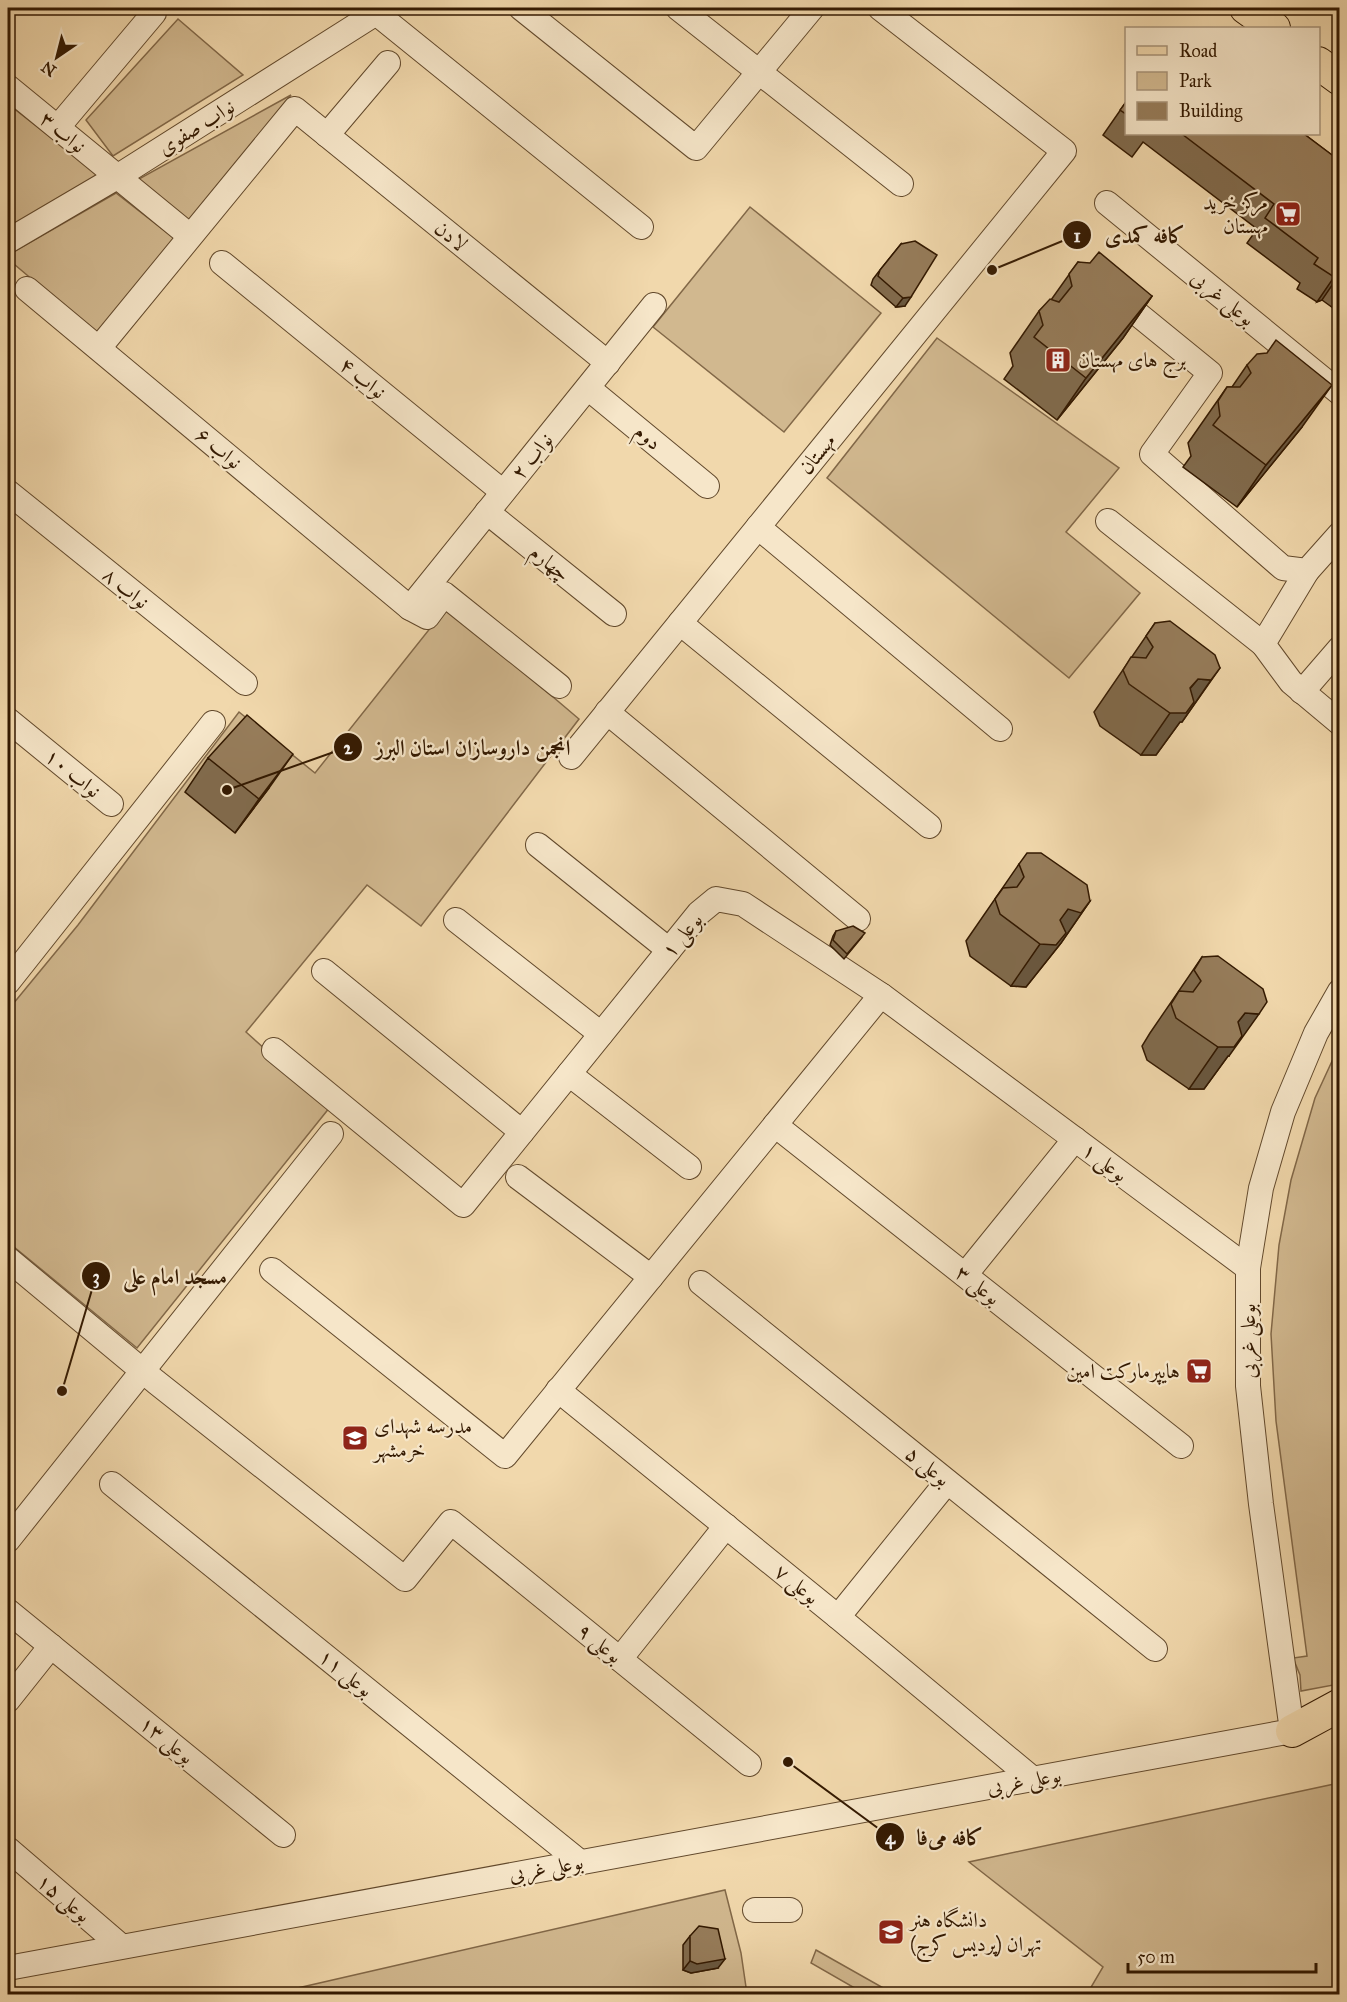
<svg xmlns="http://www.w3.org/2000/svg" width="1347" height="2002" viewBox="0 0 1347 2002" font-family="'IM FELL Great Primer',Amiri,serif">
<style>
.green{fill:#d1b88f;stroke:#826848;stroke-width:1.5}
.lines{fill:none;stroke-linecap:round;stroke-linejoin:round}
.minor-casing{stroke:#62492c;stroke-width:26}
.major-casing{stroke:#331901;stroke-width:34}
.minor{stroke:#f6e6c9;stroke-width:24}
.major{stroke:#f1d8ac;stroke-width:32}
.wall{fill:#816b4d;stroke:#331901;stroke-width:1.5}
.shaded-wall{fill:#69573f;stroke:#331901;stroke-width:1.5}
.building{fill:#967c5a;stroke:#331901;stroke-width:1.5}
.labels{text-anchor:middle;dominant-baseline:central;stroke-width:4.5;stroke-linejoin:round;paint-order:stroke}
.street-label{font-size:21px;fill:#331901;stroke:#f6e6c9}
.poi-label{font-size:21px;fill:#331901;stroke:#f6e6c9;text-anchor:start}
.leader{fill:none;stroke:#331901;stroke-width:2}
.callout-dot{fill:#331901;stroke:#f6e6c9;stroke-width:2}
.mark-label{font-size:18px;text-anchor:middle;font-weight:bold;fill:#fff}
.callout-label{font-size:22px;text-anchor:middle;font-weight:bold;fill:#331901;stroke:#f6e6c9;stroke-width:4.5;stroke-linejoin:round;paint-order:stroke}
</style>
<rect width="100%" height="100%" fill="#f1d8ac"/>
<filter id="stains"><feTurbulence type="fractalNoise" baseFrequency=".00333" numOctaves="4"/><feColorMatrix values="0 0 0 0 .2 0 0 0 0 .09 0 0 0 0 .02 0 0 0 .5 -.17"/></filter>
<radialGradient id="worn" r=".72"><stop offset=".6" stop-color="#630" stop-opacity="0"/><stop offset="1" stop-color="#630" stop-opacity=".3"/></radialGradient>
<g class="green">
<path d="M178,19l65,56 -130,81 -27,-36z"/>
<path d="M291,95l-102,128 -52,-43z"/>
<path d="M8,104l91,71 -91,53z"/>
<path d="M116,193l59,46 -76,97 -91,-77v-4z"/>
<path d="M750,207l131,106 -97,119 -131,-105z"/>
<path d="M937,338l182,130 -53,64 74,61 -71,85 -242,-200z"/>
<path d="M447,607l132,112 -158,207 -54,-41 -121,147 84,75 -193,241 -129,-106v-232l70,-85 161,-213 76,61z"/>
<path d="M1339,1046v638l-38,7 -1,-16 -7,-17 14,-2 -31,-235 -5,-87 8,-89 12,-65 24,-82z"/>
<path d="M1339,1783v211h-252l16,-27 -134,-105z"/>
<path d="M725,1890l16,63 6,41h-470l-1,-1z"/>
<path d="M816,1950l78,44h-29l-54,-31z"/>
</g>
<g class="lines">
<defs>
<g id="minor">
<path d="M521,8l175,140 116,-140"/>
<path d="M678,8l223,176"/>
<path d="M376,13l265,214"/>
<path d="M8,87l182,149"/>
<path d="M58,127l96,-114 -6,-5"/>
<path d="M327,135l61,-72"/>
<path d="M1107,203l233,190"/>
<path d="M8,241l109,-64 259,-164 5,-5"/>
<path d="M222,263l281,229"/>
<path d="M27,289l383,319 17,9 17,-23 115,92"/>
<path d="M1113,294l97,79 -58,81 131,114 24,3 33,-37"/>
<path d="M99,348l196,-239 313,254"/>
<path d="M588,388l119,98"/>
<path d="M8,492l237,191"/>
<path d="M487,512l127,102"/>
<path d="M1108,521l155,123"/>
<path d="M758,527l242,202"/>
<path d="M1307,571l-44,73 28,38 49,41"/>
<path d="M410,608l244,-303"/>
<path d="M680,623l249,203"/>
<path d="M1302,692l38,-44"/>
<path d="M607,712l251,207"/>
<path d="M8,720l103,84"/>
<path d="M571,757l493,-606 -184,-143"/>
<path d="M538,845l131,105"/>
<path d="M456,920l145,114"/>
<path d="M324,971l198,161"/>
<path d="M8,982l205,-259"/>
<path d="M274,1050l189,155 236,-292 17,-14 27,5 138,91 367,273"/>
<path d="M569,1074l120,93"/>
<path d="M775,1125l406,321"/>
<path d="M518,1177l133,100"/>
<path d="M8,1259l148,123 249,197 46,-57 298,242"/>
<path d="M272,1270l233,186 376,-461"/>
<path d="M965,1275l110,-136"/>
<path d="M701,1283l454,366"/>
<path d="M558,1390l280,227 195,162"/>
<path d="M112,1484l468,378"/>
<path d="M8,1540l323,-406"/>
<path d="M8,1611l275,224"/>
<path d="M838,1617l109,-135"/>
<path d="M620,1659l106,-133"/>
<path d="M8,1700l43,-54"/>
<path d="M8,1849l113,97"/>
<path d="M755,1910h35"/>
<path d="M8,1968l1284,-237 -31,-227 -13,-118v-118l13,-80 22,-76 33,-79 24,-42"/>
</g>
<g id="major">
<path d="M1246,8l28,20"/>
<path d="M1318,63l22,16"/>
<path d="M1292,1731l48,-26"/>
</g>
</defs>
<use href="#minor" class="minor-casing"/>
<use href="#major" class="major-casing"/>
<use href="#minor" class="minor"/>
<use href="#major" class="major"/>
</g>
<g class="wall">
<path d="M1126,102v32h178l36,27v152l-18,-13 -5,2 -20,-13 3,-6 -53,-40 10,-14 -114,-87 -11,15 -29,-22z"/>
<path d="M901,244l4,62 -9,1 -25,-22 2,-6 7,-9z"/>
<path d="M1078,262l74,34 -29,42 -66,82 -53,-41 9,-13 -3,-13 29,-42 12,-11z"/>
<path d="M1247,365l55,62 -65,80 -54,-40 8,-11 -3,-13 39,-56h5z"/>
<path d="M1155,623l65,45 -38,54h-2l-24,33h-15l-41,-29 -6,-14z"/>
<path d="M208,758l61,30 -34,45 -50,-41z"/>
<path d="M1019,864l71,37 -29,42 -35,44 -15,-1 -41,-30 -4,-15z"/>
<path d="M836,931l26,6 -18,22 -14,-14 3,-9z"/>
<path d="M1202,957l27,99h-1l-24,33h-15l-42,-29 -5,-14 8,-13z"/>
<path d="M690,1936l28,32 -27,5 -8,-3v-25z"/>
</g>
<g class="shaded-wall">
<path d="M1339,275l-17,25 -5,2 17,-25z"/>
<path d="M1152,296l-29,42 -66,82 29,-42z"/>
<path d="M911,297l-6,9 -9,1 7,-9z"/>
<path d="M1332,385l-30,42 -65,80 29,-42z"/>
<path d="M1198,679l13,1 -29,42h-2l-24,33h-15l29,-42z"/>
<path d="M293,754l-24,34 -34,45 24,-34z"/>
<path d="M1090,901l-29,42 -35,44 -15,-1 29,-42 28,-35z"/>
<path d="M1245,1013l14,1 -30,42h-1l-24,33h-15l29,-42z"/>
<path d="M725,1959l-7,9 -27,5 -8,-3 7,-9z"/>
</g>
<g class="building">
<path d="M1126,102v12l-6,-4z"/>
<path d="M1182,134h122l36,27v114l-6,2 -20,-13 4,-6 -53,-40 9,-14z"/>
<path d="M915,241l22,14 -26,42 -8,1 -25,-22 2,-6 21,-26z"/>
<path d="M1099,252l53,44 -66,82 -52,-41 9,-12 -4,-14 11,-12 9,3 13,-16 -3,-12 9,-12 12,1z"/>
<path d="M1276,340l56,45 -66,80 -53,-40 7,-9 -2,-15 9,-14h13l11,-14 -4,-8 10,-11 10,-1z"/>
<path d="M1170,621l45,34 5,13 -9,12 -13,-1 -8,9 4,14 -8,11h-16l-41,-29 -6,-14 8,-13 15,1 7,-11 -7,-11 9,-13z"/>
<path d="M247,715l46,39 -34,45 -51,-41z"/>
<path d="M1027,853h14l46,32 3,16 -9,12 -13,-4 -8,11 6,13 -10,12 -16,-1 -40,-30 -5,-15 8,-11 14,-1 7,-10 -5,-13z"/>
<path d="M853,926l12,7 -18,21 -14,-14 3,-9z"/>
<path d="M1218,956l45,33 4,13 -8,12 -14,-1 -7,9 4,14 -8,11h-16l-42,-29 -5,-14 8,-13 14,1 8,-11 -7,-11 8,-13z"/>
<path d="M699,1926l19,3 7,30 -28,5 -7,-3v-25z"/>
</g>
<defs>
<symbol id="supermarket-square" viewBox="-11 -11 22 22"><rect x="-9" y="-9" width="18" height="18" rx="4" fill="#8f2418" stroke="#f6e6c9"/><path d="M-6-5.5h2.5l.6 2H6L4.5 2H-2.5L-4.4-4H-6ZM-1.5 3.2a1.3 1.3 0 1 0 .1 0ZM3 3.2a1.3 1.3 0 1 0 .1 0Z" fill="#fff"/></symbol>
<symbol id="building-square" viewBox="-11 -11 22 22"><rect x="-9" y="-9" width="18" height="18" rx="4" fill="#8f2418" stroke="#f6e6c9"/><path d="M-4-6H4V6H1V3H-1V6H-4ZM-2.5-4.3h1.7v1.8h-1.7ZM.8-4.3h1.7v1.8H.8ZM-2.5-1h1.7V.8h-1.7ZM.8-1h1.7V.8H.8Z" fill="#fff"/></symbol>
<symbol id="school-square" viewBox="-11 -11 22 22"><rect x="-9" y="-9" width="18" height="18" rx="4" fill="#8f2418" stroke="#f6e6c9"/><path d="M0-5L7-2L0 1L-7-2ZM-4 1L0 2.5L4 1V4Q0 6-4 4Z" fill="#fff"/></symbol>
<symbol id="university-square" viewBox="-11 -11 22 22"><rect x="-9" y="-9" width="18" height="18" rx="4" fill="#8f2418" stroke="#f6e6c9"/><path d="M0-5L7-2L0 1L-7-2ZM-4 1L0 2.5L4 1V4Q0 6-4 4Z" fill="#fff"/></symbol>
</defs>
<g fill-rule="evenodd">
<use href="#supermarket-square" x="1273" y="199" width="30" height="30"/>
<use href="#building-square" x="1043" y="345" width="30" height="30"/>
<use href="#supermarket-square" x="1184" y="1356" width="30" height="30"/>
<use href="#school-square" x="340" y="1423" width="30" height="30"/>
<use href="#university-square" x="876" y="1917" width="30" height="30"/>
</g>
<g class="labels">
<g class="street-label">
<text transform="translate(196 127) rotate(-32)">نواب صفوی</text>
<text transform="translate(63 132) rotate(40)">نواب ۳</text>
<text transform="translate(451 236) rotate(39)">لادن</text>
<text transform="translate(1223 298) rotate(39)">بوعلی غربی</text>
<text transform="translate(363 378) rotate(39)">نواب ۴</text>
<text transform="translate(648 437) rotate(40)">دوم</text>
<text transform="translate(219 448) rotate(40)">نواب ۶</text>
<text transform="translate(817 454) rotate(-51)">مهستان</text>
<text transform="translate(532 456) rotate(-51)">نواب ۲</text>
<text transform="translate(550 563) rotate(39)">چهارم</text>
<text transform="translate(126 588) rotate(39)">نواب ۸</text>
<text transform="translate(73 773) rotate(39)">نواب ۱۰</text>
<text transform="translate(682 935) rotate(-50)">بوعلی ۱</text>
<text transform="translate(1105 1162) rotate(37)">بوعلی ۱</text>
<text transform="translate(978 1285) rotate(38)">بوعلی ۳</text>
<text transform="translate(1248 1341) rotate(-90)">بوعلی غربی</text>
<text transform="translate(928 1466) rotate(39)">بوعلی ۵</text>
<text transform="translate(797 1584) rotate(39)">بوعلی ۷</text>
<text transform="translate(600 1643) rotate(39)">بوعلی ۹</text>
<text transform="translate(346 1673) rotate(39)">بوعلی ۱۱</text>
<text transform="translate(167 1740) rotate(39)">بوعلی ۱۳</text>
<text transform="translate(1024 1781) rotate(-10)">بوعلی غربی</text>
<text transform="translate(546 1868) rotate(-10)">بوعلی غربی</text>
<text transform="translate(64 1898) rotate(40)">بوعلی ۱۵</text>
</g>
<g class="poi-label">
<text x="1268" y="202" text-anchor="end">مرکز خرید<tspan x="1268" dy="24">مهستان</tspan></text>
<text x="1078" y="360">برج های مهستان</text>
<text x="1180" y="1371" text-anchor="end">هایپرمارکت امین</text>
<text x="374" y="1426">مدرسه شهدای<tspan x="374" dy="24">خرمشهر</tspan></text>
<text x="910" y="1920">دانشگاه هنر<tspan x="910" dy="24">تهران (پردیس کرج)</tspan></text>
</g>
</g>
<path class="leader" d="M992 270L1077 235M227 790L348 747M62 1391L96 1276M788 1762L890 1837"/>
<g class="callout-dot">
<circle cx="992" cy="270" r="6"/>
<circle cx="227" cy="790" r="6"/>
<circle cx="62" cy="1391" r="6"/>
<circle cx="788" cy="1762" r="6"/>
<circle cx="1077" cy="235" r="15"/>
<circle cx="348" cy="747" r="15"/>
<circle cx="96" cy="1276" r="15"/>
<circle cx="890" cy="1837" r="15"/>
</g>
<g class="mark-label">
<text x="1077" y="242">1</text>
<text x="348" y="754">2</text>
<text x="96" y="1283">3</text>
<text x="890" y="1844">4</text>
</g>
<g class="callout-label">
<text x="1145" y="243">کافه کمدی</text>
<text x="473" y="755">انجمن داروسازان استان البرز</text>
<text x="175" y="1284">مسجد امام علی</text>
<text x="950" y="1845">کافه می‌فا</text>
</g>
<rect width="1347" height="2002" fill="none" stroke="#f1d8ac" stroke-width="30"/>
<rect x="9" y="9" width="1329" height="1984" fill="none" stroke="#331901" stroke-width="3"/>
<rect x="15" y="15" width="1317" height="1972" fill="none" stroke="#331901" stroke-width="1.5"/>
<rect x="1125" y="27" width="195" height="108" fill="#f6e6c9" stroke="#a89479" stroke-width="1.5"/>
<rect x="1137" y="46" width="30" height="9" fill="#f1d8ac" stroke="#a89479" stroke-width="1.5"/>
<text x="1179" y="57" font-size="18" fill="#331901">Road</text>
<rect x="1137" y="72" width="30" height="18" fill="#d1b88f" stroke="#a89479" stroke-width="1.5"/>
<text x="1179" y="87" font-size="18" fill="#331901">Park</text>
<rect x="1137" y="102" width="30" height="18" fill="#967c5a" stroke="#a89479" stroke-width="1.5"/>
<text x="1179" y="117" font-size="18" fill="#331901">Building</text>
<g transform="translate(57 57) rotate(215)" stroke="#f6e6c9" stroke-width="4.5" paint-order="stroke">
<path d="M0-4.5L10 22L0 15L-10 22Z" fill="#331901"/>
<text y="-9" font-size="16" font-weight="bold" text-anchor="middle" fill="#331901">N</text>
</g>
<path d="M1128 1963v9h188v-9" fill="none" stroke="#331901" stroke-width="3"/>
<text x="1137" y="1963" font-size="18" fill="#331901" stroke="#f6e6c9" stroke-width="4.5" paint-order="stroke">50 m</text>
<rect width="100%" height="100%" filter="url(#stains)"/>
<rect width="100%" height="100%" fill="url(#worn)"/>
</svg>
